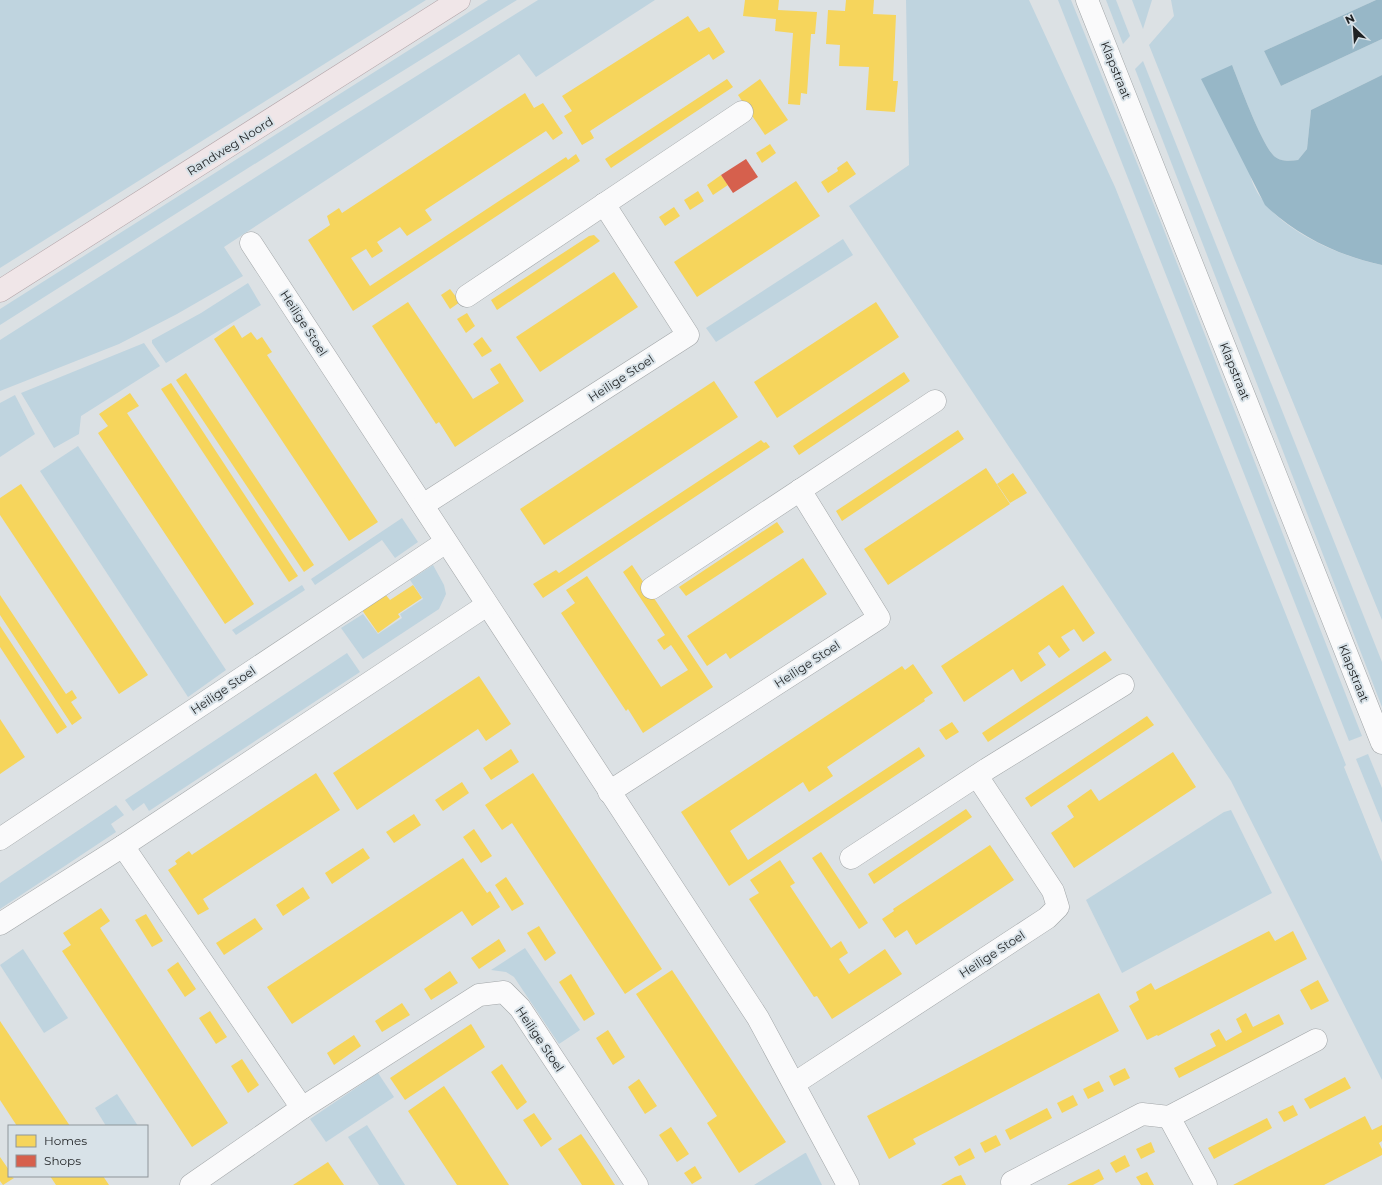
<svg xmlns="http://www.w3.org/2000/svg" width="1382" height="1185" viewBox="0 0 1382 1185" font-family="Montserrat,sans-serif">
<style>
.green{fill:#bfd4df}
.water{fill:#97b7c7}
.homes{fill:#f6d55c}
.shops{fill:#d6604d}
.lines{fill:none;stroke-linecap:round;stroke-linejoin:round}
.minor-casing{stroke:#a2a6a8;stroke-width:23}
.major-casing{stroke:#b3a4a8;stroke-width:23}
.minor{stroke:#fafafb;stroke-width:22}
.major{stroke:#f0e6e8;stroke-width:22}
.labels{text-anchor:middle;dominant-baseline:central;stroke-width:4;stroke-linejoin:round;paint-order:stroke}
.street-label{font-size:12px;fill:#1f2224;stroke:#d8e2e8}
</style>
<rect width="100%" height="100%" fill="#dce1e4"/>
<g class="green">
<path d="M0,0h426l-426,268z"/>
<path d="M488,0h29l-177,110 -340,215v-16z"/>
<path d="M538,0h117l-119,77 -17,-23 -295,193 19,29 -66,38 -58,30 -119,47v-51l319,-203z"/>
<path d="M906,0h123l86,187 231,578 -2,2 38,95v218l-151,-299 -382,-575 60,-41z"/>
<path d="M1058,0h13l89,220 202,516 -13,5z"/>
<path d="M1106,0h10l14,36 -7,8z"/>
<path d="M1132,0h20l-9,29z"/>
<path d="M1171,0h205l-112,51 17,35 101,-47v36l-71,35 -4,39 -9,11c-8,1 -17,2 -24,-4 -13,-13 -34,-71 -42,-91 5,29 10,58 15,88 2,10 2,23 7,33 20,43 84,70 128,79v355l-148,-362 -85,-213 25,-29z"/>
<path d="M1143,61l239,601v45l-247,-638z"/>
<path d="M843,239l10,16 -137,87 -10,-14z"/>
<path d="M248,283l13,22 -95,58 -14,-20v-3l49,-27z"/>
<path d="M144,343l16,23 -79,50 -2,18 -25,14 -33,-55z"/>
<path d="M15,395l20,39 -35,23v-54z"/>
<path d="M78,446l148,224 -38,27 -148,-226z"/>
<path d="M402,518l16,24 -23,16 -13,-18 -67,45 -4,-6z"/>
<path d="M433,565l11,20 2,9 -7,15 -76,50 -22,-31 22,-14 15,20 24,-16 -2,-4 23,-15 -13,-19z"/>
<path d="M302,585l3,5 -69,45 -4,-5z"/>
<path d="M347,653l13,19 -211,139 -5,-8 -11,8 -8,-11z"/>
<path d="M1368,754l14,34v35l-26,-64z"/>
<path d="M116,805l8,10 -13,9 5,8 -116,77v-26z"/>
<path d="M1231,810l41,83 -150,80 -36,-73 138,-88z"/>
<path d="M525,948l55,82 -21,14 -45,-67 -8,-5 -15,-2z"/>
<path d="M23,949l45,69 -24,15 -44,-68z"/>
<path d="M378,1073l16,24 -68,45 -16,-23z"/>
<path d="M117,1094l21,32h-32l-11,-18z"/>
<path d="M367,1125l38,60h-26l-31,-48z"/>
<path d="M806,1153l16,32h-68l51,-32z"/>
</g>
<g class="water">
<path d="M1376,0h6v39l-101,47 -17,-35z"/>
<path d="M1232,65c8,20 29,78 42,91 7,6 16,5 24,4l9,-11 4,-39 71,-35v190c-43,-9 -86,-30 -117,-60l-64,-126z"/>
</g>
<g class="homes">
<path d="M745,0h34l-1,10 39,2 -2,22h-4l-4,60 -6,-1 -1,12 -12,-1 5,-71 -18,-2 1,-12 -33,-3z"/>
<path d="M846,0h28l-1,14 23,1 -3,66h5l-3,31 -29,-2 3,-43 -30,-1 1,-21 -14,-1 2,-34 17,1z"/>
<path d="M688,16l11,16 10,-5 16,25 -12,8 -4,-6 -96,62 -23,15 4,7 -12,7 -18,-29 8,-5 -10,-15z"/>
<path d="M727,79l6,8 -122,81 -6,-9z"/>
<path d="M760,79l28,41 -23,15 -27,-40z"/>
<path d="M525,93l9,15 9,-5 20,30 -10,7 -7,-9 -121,79 7,10 -25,16 -7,-9 -23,15 6,9 -11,7 -6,-9 -15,9 19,28 196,-129 2,3 8,-6 4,7 -227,150 -45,-71 22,-15 -3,-9 12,-8 3,5z"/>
<path d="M770,144l6,9 -14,10 -6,-10z"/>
<path d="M847,161l9,13 -28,19 -7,-11 17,-11 -1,-3z"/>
<path d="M721,175l7,10 -15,10 -6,-10z"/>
<path d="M796,181l24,35 -123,81 -23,-35z"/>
<path d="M698,191l6,10 -14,9 -6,-10z"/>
<path d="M674,207l6,9 -15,10 -6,-9z"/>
<path d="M594,235l6,6 -103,69 -6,-10 98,-64z"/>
<path d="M614,272l24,35 -98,65 -24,-35z"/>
<path d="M450,289l10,13 -10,7 -9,-14z"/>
<path d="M408,302l65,97 26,-16 -9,-14 10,-6 24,38 -69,46 -16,-25 -3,2 -64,-98z"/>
<path d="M876,302l23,35 -122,81 -23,-36z"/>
<path d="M467,313l8,13 -9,7 -9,-14z"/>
<path d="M234,325l8,13 9,-6 6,8 5,-3 10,15 -5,3 111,167 -29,19 -135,-202z"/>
<path d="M482,337l10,14 -10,6 -9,-13z"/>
<path d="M904,372l6,9 -111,74 -6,-9z"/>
<path d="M186,373l128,192 -10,7 -128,-192z"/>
<path d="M714,381l24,36 -194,128 -24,-36z"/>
<path d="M171,383l127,193 -9,6 -128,-193z"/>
<path d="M130,393l9,13 -12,7 127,191 -29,20 -127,-191 10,-7 -9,-12z"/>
<path d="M958,430l6,9 -122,82 -6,-10z"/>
<path d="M761,440l3,3 2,-1 4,5 -227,151 -10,-14 23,-14 3,3z"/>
<path d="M986,468l24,36 -122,81 -24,-36z"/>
<path d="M1013,473l14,20 -17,10 -13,-19z"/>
<path d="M21,484l127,191 -29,19 -119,-179v-17z"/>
<path d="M777,522l7,10 -98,64 -7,-9z"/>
<path d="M803,558l24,36 -97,65 -4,-6 -19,13 -20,-30z"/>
<path d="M632,565l81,122 -70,46 -15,-24 -2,2 -65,-98 14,-10 -9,-13 21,-14 74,111 27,-17 -17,-25 -7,5 -7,-10 8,-5 -42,-63z"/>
<path d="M413,585l9,13 -24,16 2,3 -22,16 -16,-23 23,-16 5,6z"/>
<path d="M1063,585l32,48 -12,9 -9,-13 -13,8 9,13 -11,8 -10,-13 -11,8 8,12 -25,17 -8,-13 -49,33 -23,-36z"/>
<path d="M0,595l66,99 6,-4 5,8 -6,4 11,16 -10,7 -72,-110z"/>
<path d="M0,626l67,101 -10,7 -57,-87z"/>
<path d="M1105,651l7,9 -124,82 -6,-9z"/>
<path d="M913,664l20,29 -9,6 1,2 -98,66 6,9 -24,16 -6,-10 -73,49 18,29 171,-113 6,9 -196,130 -48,-74 221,-146 3,4z"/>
<path d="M479,676l32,48 -25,17 -8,-12 -121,81 -24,-37z"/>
<path d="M1147,716l7,9 -123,82 -6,-9z"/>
<path d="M0,719l25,38 -25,17z"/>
<path d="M952,722l7,10 -13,8 -7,-10z"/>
<path d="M511,749l8,13 -28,18 -8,-12z"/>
<path d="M1173,752l23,35 -122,81 -23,-35 23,-16 -7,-11 24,-17 8,12z"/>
<path d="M316,773l24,37 -137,89 6,10 -11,6 -30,-45 9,-6 -2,-3 14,-10 3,4 1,-1z"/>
<path d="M533,773l129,196 -37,25 -113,-171 -10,7 -17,-25z"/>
<path d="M462,782l7,11 -26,18 -8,-11z"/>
<path d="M966,809l6,8 -98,67 -6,-10z"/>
<path d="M414,814l7,11 -27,18 -8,-11z"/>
<path d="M474,829l18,27 -11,7 -18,-26z"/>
<path d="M990,845l24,35 -98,65 -9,-15 -12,8 -13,-19 12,-8 -1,-2z"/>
<path d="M363,848l7,10 -38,26 -7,-11z"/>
<path d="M821,852l47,71 -9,6 -47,-71z"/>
<path d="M463,858l24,35 3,-2 10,16 -28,19 -10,-15 -170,113 -25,-37z"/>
<path d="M780,860l15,23 -5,3 41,62 10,-7 7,12 -9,6 10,15 36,-25 17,25 -70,45 -15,-23 -3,1 -65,-98 10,-6 -9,-13z"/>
<path d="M506,877l18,27 -12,7 -17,-26z"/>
<path d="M303,887l7,11 -27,18 -7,-11z"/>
<path d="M101,908l9,13 -10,7 128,195 -36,24 -130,-196 9,-6 -8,-12z"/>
<path d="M146,914l17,27 -11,6 -17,-27z"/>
<path d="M255,918l8,11 -39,26 -8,-12z"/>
<path d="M539,926l17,27 -11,8 -18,-28z"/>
<path d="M1269,931l6,10 18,-10 14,28 -149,77 -1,-1 -10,5 -18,-34 10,-6 -3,-8 15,-9 4,7z"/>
<path d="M499,939l7,12 -27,18 -8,-11z"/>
<path d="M178,962l18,27 -11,8 -18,-27z"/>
<path d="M672,970l114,172 -47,31 -32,-50 10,-7 -81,-122z"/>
<path d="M450,971l8,12 -27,17 -7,-11z"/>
<path d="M571,974l24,40 -11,7 -25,-39z"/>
<path d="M1318,980l11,21 -18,9 -11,-20z"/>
<path d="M1099,993l20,38 -206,108 3,5 -27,15 -22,-43z"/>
<path d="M402,1003l8,12 -28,17 -7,-11z"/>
<path d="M210,1011l17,26 -11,7 -17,-26z"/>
<path d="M1246,1013l7,14 26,-13 5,10 -105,54 -5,-10 42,-22 -6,-12 9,-5 7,12 16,-9 -6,-13z"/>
<path d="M0,1021l70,105h-53l-2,-3 -15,-23z"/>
<path d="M471,1024l14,23 -80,53 -15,-22z"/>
<path d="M608,1030l17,27 -12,8 -17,-27z"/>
<path d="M354,1035l7,11 -27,19 -7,-12z"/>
<path d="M242,1059l17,26 -11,8 -17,-27z"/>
<path d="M502,1064l25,38 -10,8 -26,-38z"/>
<path d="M1125,1068l5,10 -16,8 -5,-10z"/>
<path d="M1345,1077l6,11 -41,21 -6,-10z"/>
<path d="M639,1079l18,27 -12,8 -17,-27z"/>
<path d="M1099,1081l5,10 -16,8 -5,-10z"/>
<path d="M444,1086l17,25 48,74h-52l-49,-74z"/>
<path d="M1073,1095l5,10 -16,8 -5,-10z"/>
<path d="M1293,1105l5,10 -14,7 -6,-10z"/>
<path d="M1047,1108l5,10 -42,22 -5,-10z"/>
<path d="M534,1113l18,26 -11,8 -18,-27z"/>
<path d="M1365,1116l7,14 10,-5v16l-3,2 3,6v6l-58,30h-91z"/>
<path d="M1267,1118l5,10 -58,31 -6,-11z"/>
<path d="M671,1127l18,27 -12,8 -18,-27z"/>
<path d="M581,1134l16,23 18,28h-33l-24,-36z"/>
<path d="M996,1135l5,10 -16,8 -5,-10z"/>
<path d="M1151,1142l4,10 -14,7 -5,-10z"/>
<path d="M970,1148l5,10 -16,8 -5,-9z"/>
<path d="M1125,1155l5,11 -14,7 -6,-10z"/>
<path d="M0,1157l9,13v6l5,2 -11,7 -3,-4z"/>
<path d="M328,1162l16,23h-51z"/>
<path d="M695,1166l7,12 -10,6 -8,-11z"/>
<path d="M1099,1169l5,10 -11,6h-26z"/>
<path d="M1147,1172l7,13h-13l-5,-8z"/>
<path d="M961,1175l5,10h-25l14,-8z"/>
<path d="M50,1176h53l6,9h-53z"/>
</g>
<path class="shops" d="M746,159l12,18 -25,16 -12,-18z"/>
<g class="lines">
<defs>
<g id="minor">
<path d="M1087,0l295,743"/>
<path d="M251,243l507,775 90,167"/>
<path d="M467,296l275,-184"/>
<path d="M423,505l265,-170 -84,-131"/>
<path d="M652,588l283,-187"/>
<path d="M609,792l270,-174 -79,-128"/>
<path d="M0,839l446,-297"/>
<path d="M123,846l179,262"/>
<path d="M851,858l136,-89 136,-84"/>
<path d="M0,924l123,-78 364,-241"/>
<path d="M795,1083l252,-165 11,-11 -5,-16 -76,-115"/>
<path d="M1169,1117l37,68"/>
<path d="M1012,1182l130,-68 27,3 147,-77"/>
<path d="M191,1185l111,-77 177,-113 25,-3 16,16 117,177"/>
</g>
<path id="major" d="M0,291l459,-291"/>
</defs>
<use href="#minor" class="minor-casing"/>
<use href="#major" class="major-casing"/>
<use href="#minor" class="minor"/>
<use href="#major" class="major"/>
</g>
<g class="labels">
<g class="street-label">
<text transform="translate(1116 70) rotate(68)">Klapstraat</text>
<text transform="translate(230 146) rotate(-32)">Randweg Noord</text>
<text transform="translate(304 323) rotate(57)">Heilige Stoel</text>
<text transform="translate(1235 371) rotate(68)">Klapstraat</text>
<text transform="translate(621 378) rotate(-33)">Heilige Stoel</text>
<text transform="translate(807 664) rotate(-33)">Heilige Stoel</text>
<text transform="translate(1354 673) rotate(68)">Klapstraat</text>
<text transform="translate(223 690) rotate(-34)">Heilige Stoel</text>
<text transform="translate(992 954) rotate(-33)">Heilige Stoel</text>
<text transform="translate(540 1039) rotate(56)">Heilige Stoel</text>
</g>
</g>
<rect x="8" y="1125" width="140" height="52" fill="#d8e2e8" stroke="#8e959a"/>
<rect x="16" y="1135" width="20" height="12" fill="#f6d55c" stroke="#8e959a"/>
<text x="44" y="1145" font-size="12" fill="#1f2224">Homes</text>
<rect x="16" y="1155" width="20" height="12" fill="#d6604d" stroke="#8e959a"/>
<text x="44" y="1165" font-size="12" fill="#1f2224">Shops</text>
<g transform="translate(1354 28) rotate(335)" stroke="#d8e2e8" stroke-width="3" paint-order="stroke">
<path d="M0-3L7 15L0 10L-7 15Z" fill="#1f2224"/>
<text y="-6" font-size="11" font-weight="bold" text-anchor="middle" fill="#1f2224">N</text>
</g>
</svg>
